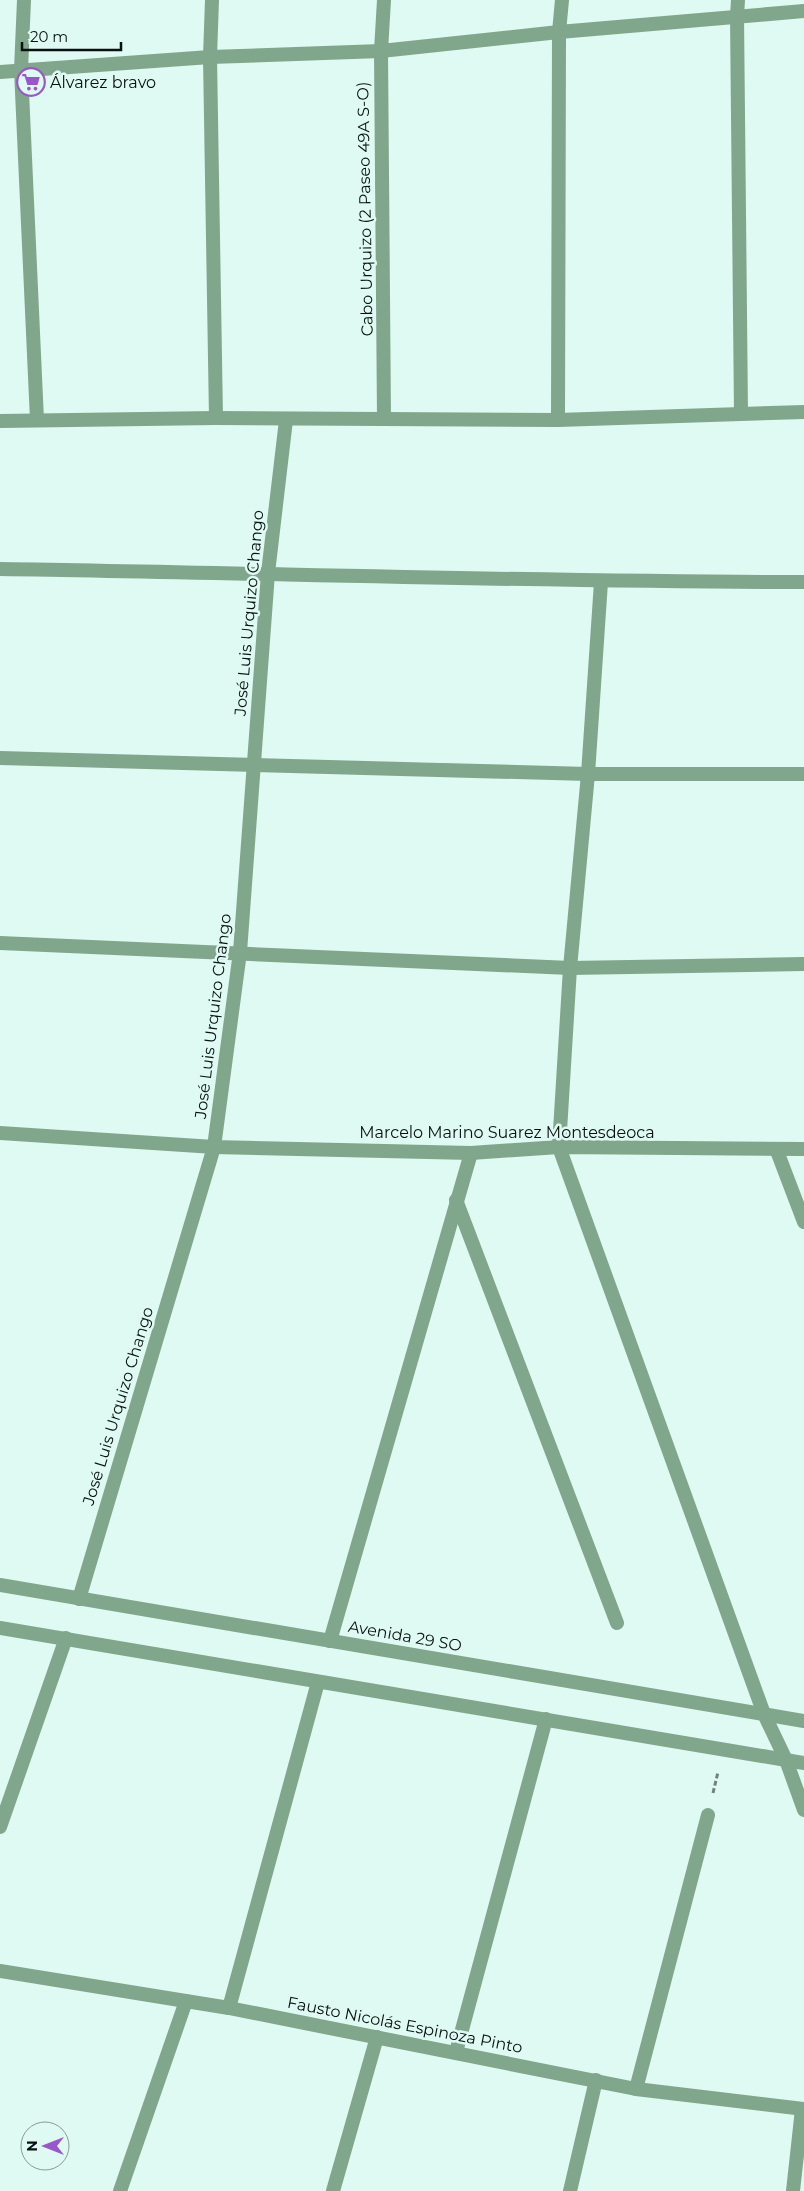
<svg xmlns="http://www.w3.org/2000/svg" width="804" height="2191" viewBox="0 0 804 2191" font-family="Montserrat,sans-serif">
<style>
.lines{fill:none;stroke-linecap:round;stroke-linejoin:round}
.path{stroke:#72837f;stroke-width:3;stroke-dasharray:5 2.5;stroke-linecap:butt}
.minor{stroke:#80a68c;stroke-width:14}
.tertiary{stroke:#80a68c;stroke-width:14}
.labels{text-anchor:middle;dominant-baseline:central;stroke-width:5;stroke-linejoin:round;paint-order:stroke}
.poi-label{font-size:16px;fill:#08110f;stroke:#dff9f3;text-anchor:start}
.street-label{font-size:16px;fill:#08110f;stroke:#dff9f3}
</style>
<rect width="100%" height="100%" fill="#dff9f3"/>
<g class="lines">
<path class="path" d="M713,1793l5,-21"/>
<g class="minor">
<path d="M24,0l-3,70 16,350"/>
<path d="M212,0l-2,57 6,361"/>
<path d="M384,0l-3,51 3,367"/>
<path d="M738,0l-1,16 4,397"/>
<path d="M0,72l210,-15 171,-6 178,-19 245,-21"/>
<path d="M558,420l1,-388 3,-32"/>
<path d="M0,421l216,-3 342,2 246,-8"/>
<path d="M0,569c268,4 536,13 804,13"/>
<path d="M601,582l-13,192 -18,194 -11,179 205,567 22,46 18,50"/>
<path d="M0,758l588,16h216"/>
<path d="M0,943l570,25 234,-4"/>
<path d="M0,1133l214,14 257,6 88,-6 245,2"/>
<path d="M777,1151l27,71"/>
<path d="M456,1200l161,423"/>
<path d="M79,1599l135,-452 26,-195 28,-379 18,-153"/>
<path d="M330,1641l141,-488"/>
<path d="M0,1827l66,-189"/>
<path d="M0,1971l229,37 407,81 168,20"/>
<path d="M229,2008l89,-326"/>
<path d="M456,2052l90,-333"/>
<path d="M636,2089l72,-274"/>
<path d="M120,2191l66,-190"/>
<path d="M333,2191l44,-154"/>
<path d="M570,2191l26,-111"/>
<path d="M793,2191l9,-82"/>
</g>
<g class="tertiary">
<path d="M0,1585l804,136"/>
<path d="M0,1628l804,135"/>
</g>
</g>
<defs>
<symbol id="supermarket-ring" viewBox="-11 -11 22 22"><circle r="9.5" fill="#dff9f3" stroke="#9957cd" stroke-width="1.5"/><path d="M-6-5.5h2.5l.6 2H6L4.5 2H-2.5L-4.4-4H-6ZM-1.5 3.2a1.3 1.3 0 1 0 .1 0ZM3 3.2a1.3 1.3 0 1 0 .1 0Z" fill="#9957cd"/></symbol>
</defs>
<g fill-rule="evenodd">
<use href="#supermarket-ring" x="15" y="66" width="32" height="32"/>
</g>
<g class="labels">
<g class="poi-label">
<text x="50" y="82">Álvarez bravo</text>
</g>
<g class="street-label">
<text transform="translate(365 209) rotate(-91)">Cabo Urquizo (2 Paseo 49A S-O)</text>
<text transform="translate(249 613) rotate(-85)">José Luis Urquizo Chango</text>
<text transform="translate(213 1016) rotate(-83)">José Luis Urquizo Chango</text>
<text x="507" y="1132">Marcelo Marino Suarez Montesdeoca</text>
<text transform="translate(118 1406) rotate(-73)">José Luis Urquizo Chango</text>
<text transform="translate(405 1636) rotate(10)">Avenida 29 SO</text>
<text transform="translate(405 2025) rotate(11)">Fausto Nicolás Espinoza Pinto</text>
</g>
</g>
<g transform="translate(45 2146) rotate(270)"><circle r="24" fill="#dff9f3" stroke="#899c98"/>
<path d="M0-4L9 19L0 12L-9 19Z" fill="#9957cd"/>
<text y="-8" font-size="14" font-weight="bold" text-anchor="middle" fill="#08110f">N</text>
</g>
<path d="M22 42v8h99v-8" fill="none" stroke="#08110f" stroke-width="2.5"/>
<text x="30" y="42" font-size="15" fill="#08110f" stroke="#dff9f3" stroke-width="4" paint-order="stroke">20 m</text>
</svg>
